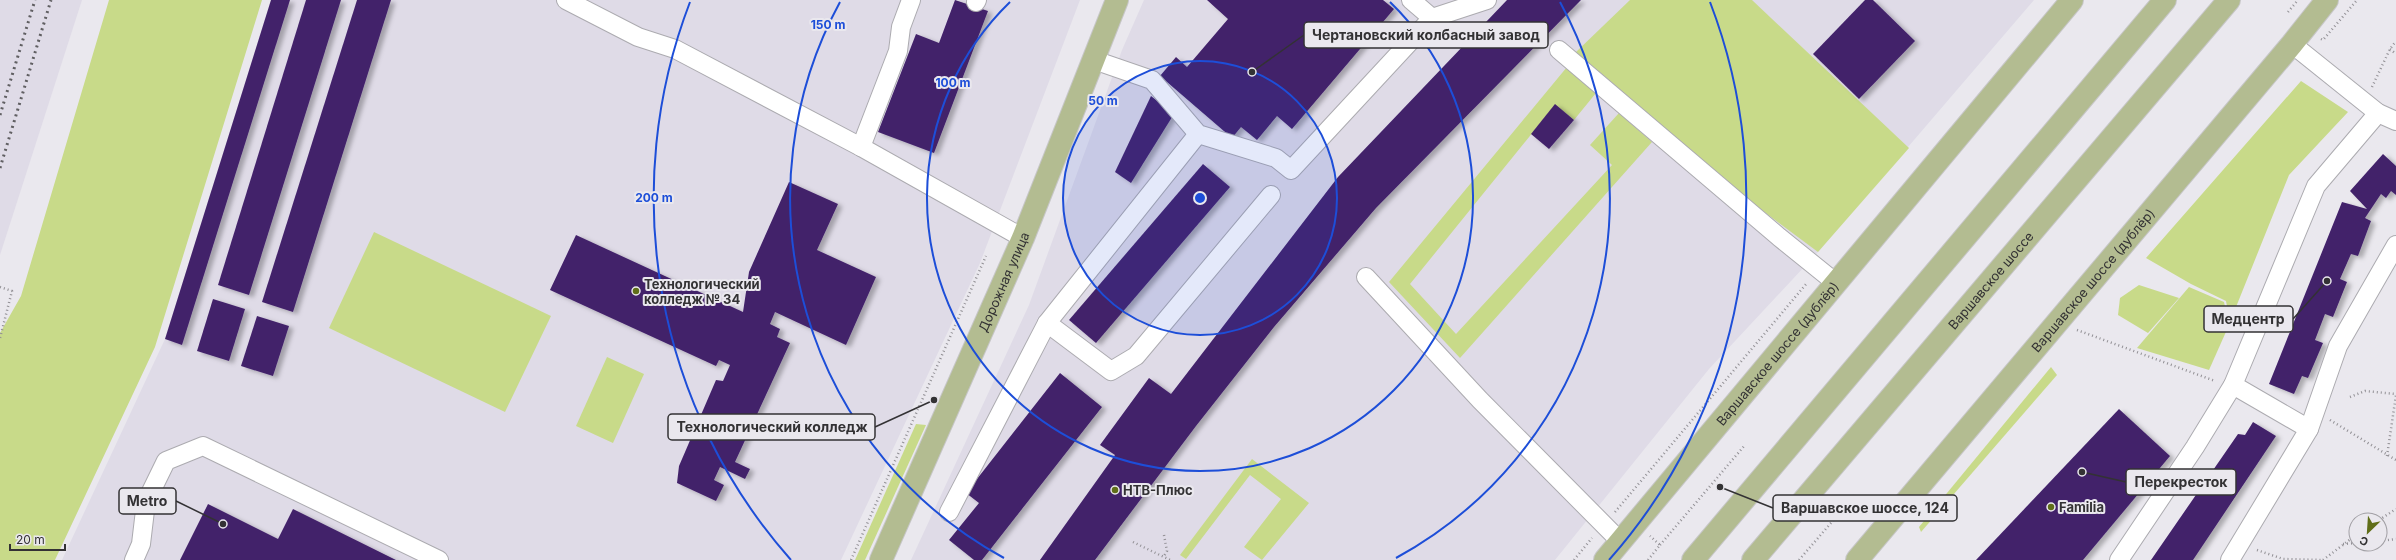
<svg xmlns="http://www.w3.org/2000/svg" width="2396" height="560" viewBox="0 0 2396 560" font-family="Inter,sans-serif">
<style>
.built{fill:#dfdbe7}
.green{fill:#c8da89}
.building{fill:#43226b;filter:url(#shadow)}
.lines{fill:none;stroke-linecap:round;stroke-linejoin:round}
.minor-casing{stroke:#acabb0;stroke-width:20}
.major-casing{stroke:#c6c6c6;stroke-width:24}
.path{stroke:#929095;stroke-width:2.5;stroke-dasharray:1 3;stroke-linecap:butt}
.minor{stroke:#fff;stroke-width:18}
.major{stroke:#b3bc91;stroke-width:22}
.rail{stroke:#605f62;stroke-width:3;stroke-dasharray:2 4;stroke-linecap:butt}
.ring{fill:none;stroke:#1d4ed8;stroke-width:2}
.poi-dot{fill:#606e19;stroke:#eae8ee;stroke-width:1.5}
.labels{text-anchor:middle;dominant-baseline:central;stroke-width:4;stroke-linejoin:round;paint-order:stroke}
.street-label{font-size:13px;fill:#333234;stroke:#eae8ee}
.poi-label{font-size:13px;font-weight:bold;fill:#333234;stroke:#eae8ee;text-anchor:start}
.centre{fill:#1d4ed8;stroke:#eae8ee;stroke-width:2}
.ring-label{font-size:12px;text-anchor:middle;font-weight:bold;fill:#1d4ed8;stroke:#eae8ee;stroke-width:4;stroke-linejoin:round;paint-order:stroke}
.leader{fill:none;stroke:#333234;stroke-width:1.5}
.callout-dot{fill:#333234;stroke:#eae8ee;stroke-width:1.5}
.callout{fill:#eae8ee;stroke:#333234;stroke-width:1.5}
.callout-label{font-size:14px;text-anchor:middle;font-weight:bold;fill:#333234}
</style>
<defs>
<filter id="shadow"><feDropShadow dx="4.5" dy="2.5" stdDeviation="2" flood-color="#0004"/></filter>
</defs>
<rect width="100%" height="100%" fill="#eae8ee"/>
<g class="built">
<path d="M0,0h82l-82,255z"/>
<path d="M271,0h809l-100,263 -139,297h-779l103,-221z"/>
<path d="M1144,0h890l-216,252 -109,117 -154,191h-644l118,-255 93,-255z"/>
</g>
<g class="green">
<path d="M109,0h153l-107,347 -100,213h-55v-227l21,-37z"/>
<path d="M1630,0h122l157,148 -91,104 -63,-47 -179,-153z"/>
<path d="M1567,67l29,26 -22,27 -19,-15 -145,179 46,50 156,-169 -22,-20 29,-32 33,29 -192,216 -71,-76z"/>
<path d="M2301,81l47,31 -59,63 -59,147 -4,-21 -35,-17 -45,-26z"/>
<path d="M374,232l177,84 -46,96 -176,-84z"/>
<path d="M2139,285l40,13 -31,35 -30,-18 2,-17z"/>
<path d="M2189,287l35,15 5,23 -20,45 -72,-22z"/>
<path d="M607,357l37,17 -31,69 -37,-17z"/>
<path d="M2051,367l6,8 -136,157 -2,-5z"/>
<path d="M916,424l10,1 -61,135h-10z"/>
<path d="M1252,459l57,44 -47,57 -18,-13 37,-48 -31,-24 -64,84 -6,-4z"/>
</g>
<g class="building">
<path d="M271,0h19l-108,345 -17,-6z"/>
<path d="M306,0h35l-92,295 -31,-10z"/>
<path d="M357,0h34l-98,312 -31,-10z"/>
<path d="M955,0l33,11 -54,142 -56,-21 38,-98 23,9z"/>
<path d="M1207,0h176l11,9 -102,120 -15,-13 -20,24 -16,-13 -9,11 -72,-62 16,-19 11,10 41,-48z"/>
<path d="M1507,0h74l-205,208 -102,119 -78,99 -101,134h-55l75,-105 -15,-10 49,-67 22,16 167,-217z"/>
<path d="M1865,0h8l42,41 -56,58 -46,-45z"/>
<path d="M1151,96l23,18 -43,69 -16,-11z"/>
<path d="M1555,104l19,16 -25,29 -18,-15z"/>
<path d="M2383,154l13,12v29l-5,-4 -5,7 -5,-4 -16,24 6,3 -13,35 -7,-2 -11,25 7,3 -14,35 -8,-3 -10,26 8,3 -15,35 -6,-2 -8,18 -25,-10 73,-182 25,7 -17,-18z"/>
<path d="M1203,164l27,23 -134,156 -27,-23z"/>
<path d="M789,182l49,22 -21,46 59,27 -30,68 -71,-33 -5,12 10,5 -3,8 13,6 -55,119 15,7 -5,10 -25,-12 -6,13 10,5 -8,16 -39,-18 2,-17 37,-86 7,1 7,-16 -11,-5 -3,6 -166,-76 26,-55 167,77 6,-40z"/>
<path d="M213,299l32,10 -16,52 -32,-10z"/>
<path d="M257,316l32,10 -16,50 -32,-10z"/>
<path d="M1060,373l42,34 -120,153h-8l-25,-20 30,-37 -13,-10z"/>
<path d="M2119,409l51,47 -87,104h-107z"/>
<path d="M2253,422l23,14 -83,124h-42l87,-126 7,1z"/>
<path d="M208,504l70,35 15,-30 103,51h-216z"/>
</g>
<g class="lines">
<defs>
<g id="minor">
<path d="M566,0l72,37 37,12 186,98 162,91"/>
<path d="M1411,0l21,18"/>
<path d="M976,2l1,-2"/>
<path d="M2292,44l86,69 18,8"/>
<path d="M1559,50l220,187 57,46"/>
<path d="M1094,60l58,20 46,54 78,24 15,12 141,-152 55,-18"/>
<path d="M861,147l37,-96 3,-24 10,-27"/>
<path d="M1366,277l114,123 140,141"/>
<path d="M1047,323l64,48 25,-15 135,-161"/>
<path d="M2309,429l29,-83 58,-101"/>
<path d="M949,512l98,-189 151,-189"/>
<path d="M134,560l7,-16 5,-42 20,-41 37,-15 236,114"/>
<path d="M2119,560l76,-113 38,-62 83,-199 62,-73"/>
<path d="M2230,560l79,-131 -76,-44"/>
</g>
<g id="major">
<path id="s1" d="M881,560l142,-322 94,-238"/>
<path id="s2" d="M1605,560l467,-560"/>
<path d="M1693,560l472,-560"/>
<path id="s3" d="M1753,560l476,-560"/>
<path id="s4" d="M1857,560l435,-516 35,-44"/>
</g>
</defs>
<use href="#minor" class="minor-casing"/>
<use href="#major" class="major-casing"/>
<g class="path">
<path d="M2288,12l10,-12"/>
<path d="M2321,39l2,1 34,-40"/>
<path d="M2390,49l6,5"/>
<path d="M2372,87l18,-38 6,-8"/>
<path d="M0,287l12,4 -12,47"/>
<path d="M2077,330l138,51"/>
<path d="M2350,397l15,-6 31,3"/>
<path d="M2330,420l66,40"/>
<path d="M2387,456l9,-61"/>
<path d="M1615,512l192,-229"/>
<path d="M2379,520l17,-11"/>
<path d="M1164,535l3,16 -3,5"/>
<path d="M2380,541l16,-2"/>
<path d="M1133,542l37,18"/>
<path d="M2343,544l13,-1"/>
<path d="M1660,545l85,-100"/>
<path d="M2257,550l26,9 40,1"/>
<path d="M851,560l135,-304"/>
<path d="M1574,560l18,-22"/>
<path d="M1648,560l12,-15 -10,-9"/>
<path d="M1799,560l57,-66"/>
<path d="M2323,560l33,-25"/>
</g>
<use href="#minor" class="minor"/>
<use href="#major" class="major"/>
<g class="rail">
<path d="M0,115l35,-115"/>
<path d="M0,168l51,-168"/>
</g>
</g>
<circle cx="1200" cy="198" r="137" fill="#1d4ed8" fill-opacity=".12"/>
<g class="ring">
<circle cx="1200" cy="198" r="137"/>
<path d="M1390 2A273 273 0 1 1 1010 2"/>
<path d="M1004 558A410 410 0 0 1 840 2M1560 2A410 410 0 0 1 1396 558"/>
<path d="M791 560A546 546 0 0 1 690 2M1710 2A546 546 0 0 1 1609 560"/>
</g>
<g class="poi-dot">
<circle cx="636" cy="291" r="4"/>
<circle cx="1115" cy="490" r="4"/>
<circle cx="2051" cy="507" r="4"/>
</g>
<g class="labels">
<g class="street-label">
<text stroke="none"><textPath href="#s3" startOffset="367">Варшавское шоссе</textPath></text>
<text stroke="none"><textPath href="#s4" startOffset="366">Варшавское шоссе (дублёр)</textPath></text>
<text stroke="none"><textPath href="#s1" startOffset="304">Дорожная улица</textPath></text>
<text stroke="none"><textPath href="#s2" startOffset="269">Варшавское шоссе (дублёр)</textPath></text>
</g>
<g class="poi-label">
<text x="644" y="284">Технологический<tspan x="644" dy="15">колледж № 34</tspan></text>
<text x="1123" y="490">НТВ-Плюс</text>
<text x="2059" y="507">Familia</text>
</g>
</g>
<circle cx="1200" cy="198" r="6" class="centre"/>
<g class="ring-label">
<text x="828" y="29">150 m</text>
<text x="953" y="87">100 m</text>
<text x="1103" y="105">50 m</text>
<text x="654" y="202">200 m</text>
</g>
<path class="leader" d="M1252 72L1304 35M2327 281L2293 319M934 400L875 427M2082 472L2126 482M223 524L176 501M1720 487L1773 508"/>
<g class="callout-dot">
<circle cx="1252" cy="72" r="4"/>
<circle cx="2327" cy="281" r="4"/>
<circle cx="934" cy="400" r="4"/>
<circle cx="2082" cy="472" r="4"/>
<circle cx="223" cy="524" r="4"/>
<circle cx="1720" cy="487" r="4"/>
</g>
<g class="callout">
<rect x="1304" y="22" width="244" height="26" rx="4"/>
<rect x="2204" y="306" width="89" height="26" rx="4"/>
<rect x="668" y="414" width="207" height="26" rx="4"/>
<rect x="2126" y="469" width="110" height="26" rx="4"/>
<rect x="119" y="488" width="57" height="26" rx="4"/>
<rect x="1773" y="495" width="184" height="26" rx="4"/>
</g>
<g class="callout-label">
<text x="1426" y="40">Чертановский колбасный завод</text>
<text x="2248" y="324">Медцентр</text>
<text x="772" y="432">Технологический колледж</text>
<text x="2181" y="487">Перекресток</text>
<text x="147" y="506">Metro</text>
<text x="1865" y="513">Варшавское шоссе, 124</text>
</g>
<g transform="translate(2368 532) rotate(205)"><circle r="19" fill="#eae8ee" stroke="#a19fa4"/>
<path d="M0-3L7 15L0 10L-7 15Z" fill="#606e19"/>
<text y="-6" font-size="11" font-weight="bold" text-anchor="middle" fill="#333234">С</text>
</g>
<path d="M10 544v6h55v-6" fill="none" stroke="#333234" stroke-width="2"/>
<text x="16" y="544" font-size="12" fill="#333234" stroke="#eae8ee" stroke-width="3" paint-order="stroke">20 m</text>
</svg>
